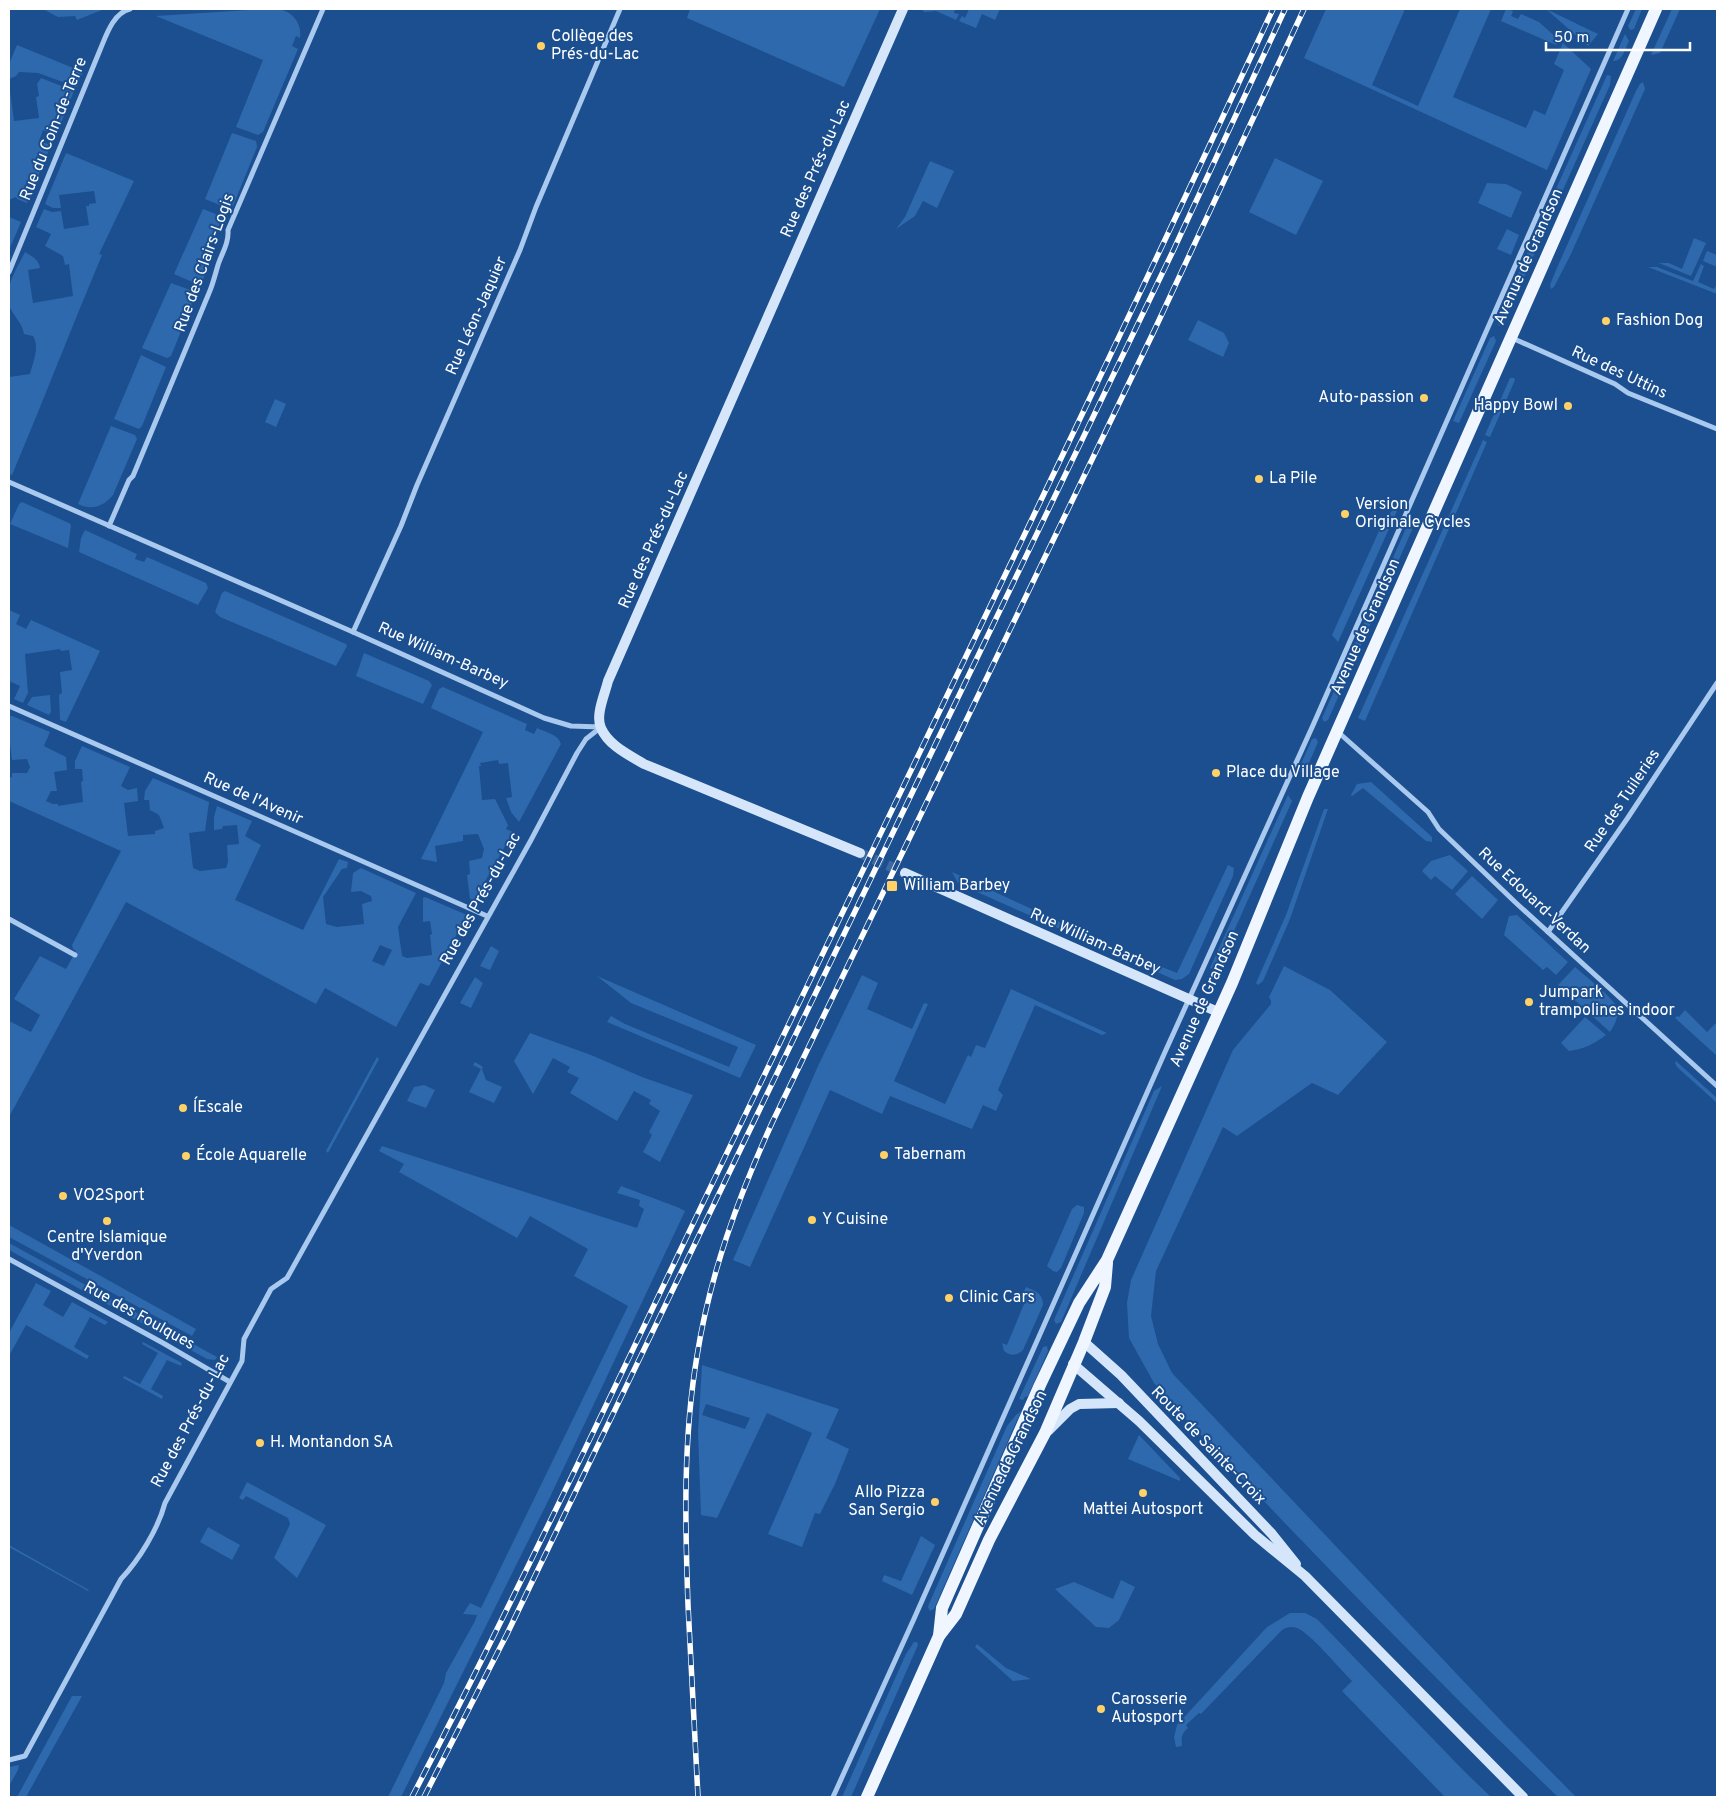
<svg xmlns="http://www.w3.org/2000/svg" width="1726" height="1806" viewBox="0 0 1726 1806" font-family="Overpass,sans-serif">
<style>
.green{fill:#2e69ad;fill-rule:evenodd}
.lines{fill:none;stroke-linecap:round;stroke-linejoin:round}
.secondary-tunnel{stroke:#3d69a0;stroke-width:10;stroke-dasharray:10 5;stroke-linecap:butt}
.street{stroke:#a9c9ee;stroke-width:5}
.secondary{stroke:#d6e6fa;stroke-width:10}
.primary{stroke:#f0f6ff;stroke-width:12}
.rail-casing{stroke:#fff;stroke-width:5.5}
.rail{stroke:#1b4f8f;stroke-width:4;stroke-dasharray:11;stroke-linecap:butt}
.poi-dot{fill:#ffd166;stroke:#1b4f8f;stroke-width:2}
.labels{text-anchor:middle;dominant-baseline:central;stroke-width:4;stroke-linejoin:round;paint-order:stroke}
.poi-label{font-size:16px;fill:#fff;stroke:#1b4f8f;text-anchor:start}
.street-label{font-size:16px;fill:#fff;stroke:#1b4f8f}
</style>
<rect width="100%" height="100%" fill="#1b4f8f"/>
<g class="green">
<path d="M43,9h61l-27,11 -2,-4 -17,1z"/>
<path d="M262,9c6,0 14,-1 20,1 12,3 20,15 18,28l-4,-2 -4,10 6,3 -35,83 -5,3 -22,-8 27,-67 -107,-44z"/>
<path d="M690,9h190l-36,78 -157,-69z"/>
<path d="M920,9h35l-1,4 5,1 -3,6 -20,-9 -11,1z"/>
<path d="M969,9h31l-5,11 -13,-6 -6,14 -17,-7 3,-5 3,2z"/>
<path d="M1326,9h79l-33,76 46,21 42,-97h31l-38,88 73,31 8,-18 11,5 19,-45 -10,-6 9,-21 28,26 -44,101 -243,-112z"/>
<path d="M1506,9l7,2 -2,5 7,3 3,-5 18,8 20,18 -3,5 -55,-24z"/>
<path d="M1546,9l52,25 -10,12z"/>
<path d="M1636,9h6l-8,20 -4,1 -2,-4z"/>
<path d="M1672,9h8l-20,44 -9,2z"/>
<path d="M1625,34l4,7c-4,8 -6,20 -16,20z"/>
<path d="M17,45l66,27 -6,15 -39,-14 -19,-1 -3,4 -7,3v-15z"/>
<path d="M1607,75l4,1 -1,9 -107,239 -4,2 -2,-5z"/>
<path d="M41,78l33,13 -18,44 -13,-5 -4,11 12,4 -24,58 -10,-4 -1,-2 -7,3v-109h1l4,30 25,-3 -3,-21 3,-1 -2,-12z"/>
<path d="M1643,82l2,7 -75,167 -16,31 -3,2 -1,-4 6,-15 80,-179 4,-7z"/>
<path d="M232,133l24,8 1,6 -24,59 -6,2 -22,-9z"/>
<path d="M66,153l68,28 -35,73 3,1c-31,73 -59,147 -90,220l-3,-1v-97l21,-3c3,-12 10,-27 3,-38l-9,-2c-2,-12 -11,-18 -15,-29 -6,-16 9,-39 16,-53 6,4 14,7 15,16l-12,2 5,33 40,-7 -4,-32 -4,1 -2,-9 -18,-10 6,-12 -15,-7 8,-18 8,3 9,-1 3,18 25,-4 -3,-19h3v-2l7,-1 -2,-12 -35,4 2,13h-8l-8,-4z"/>
<path d="M1275,158l48,23 -27,54 -47,-23z"/>
<path d="M930,161l24,10 -17,37 -14,-7 -8,15 -19,13 9,-12z"/>
<path d="M1487,183l19,1 16,8 -11,26 -33,-15z"/>
<path d="M203,209l20,8 -14,30 -3,-1 -4,7 10,4 -10,25 -5,2 -23,-10z"/>
<path d="M9,217l12,5 -12,28z"/>
<path d="M1507,229l12,6 -8,20 -14,-6z"/>
<path d="M1694,238l12,5 -15,33 -32,-13h10l13,6z"/>
<path d="M1707,251l10,4v12l-14,-6z"/>
<path d="M1701,264l3,2 -6,16 16,7 3,-5v10l-69,-27h9l36,14z"/>
<path d="M171,283l22,8 3,3 -25,62 -4,2 -25,-10z"/>
<path d="M1198,320l26,13 5,10 -6,14 -35,-17z"/>
<path d="M1494,336l2,5 -37,82 -6,-2 37,-83z"/>
<path d="M141,355l25,12 -24,59 -3,3 -25,-10z"/>
<path d="M1510,378h4l1,2 -25,57 -5,-2z"/>
<path d="M275,399l11,5 -10,23 -11,-5z"/>
<path d="M111,426l24,9 2,4 -24,56c-9,11 -21,16 -35,9z"/>
<path d="M1483,440l4,2 -122,279 -7,-3z"/>
<path d="M22,502l47,21 2,2 -3,23 -58,-24 9,-20z"/>
<path d="M1394,509l3,2 -59,131 -6,-7 52,-115z"/>
<path d="M1411,517l2,6 -1,7 -84,190 -4,2 -2,-4z"/>
<path d="M85,530l54,25 -2,-1 -2,5 9,3 3,-5 59,26 2,5 -10,17 -119,-53 2,-14z"/>
<path d="M225,591l121,53 1,2 -11,20 -116,-49 -5,-5 7,-19z"/>
<path d="M9,610l11,5 -4,9 10,5 5,-9 69,31 -34,71 -6,-2 -1,-25 3,-2 -2,-21 12,-2 -3,-20 -8,1 -1,-2 -35,5 3,39 -5,10 -9,-4 6,-13 -11,-5z"/>
<path d="M364,653l65,28 3,4 -9,19 -67,-28z"/>
<path d="M443,687l84,37 -2,6 9,4 3,-6c8,4 21,6 24,16l-42,78 -8,-10 -5,-14 6,-1 -4,-34 -9,1 -1,-4 -18,3 1,3h-2l3,34 13,-1 13,26 -2,4 7,3 -39,69 -4,-2 -3,-24 3,-1 -1,-13 13,-3 2,-9 -6,-15 -15,1v6l-28,5 2,16 -16,-3 62,-127 -52,-24 8,-19z"/>
<path d="M50,695l1,17 -2,3 -22,-10 5,-8z"/>
<path d="M9,716h3l38,16 -6,14 22,11 1,13 -13,2 3,19h-6l-5,10 7,3h5v2l25,-4 -2,-20 2,-1 -1,-12h-7v-8l7,-15 48,21 -9,19 7,4 9,-2 1,13 -14,2 4,33 27,-2v-3l9,-3 -5,-13 -9,-5 -1,-10h-5l1,-9 8,-13 56,24 -4,29 -16,2 4,35 7,3 26,-3 2,-6 -1,-17 12,-1 -2,-19 -14,1 -1,3 -8,1v-13l3,-11 35,15 -7,15 16,9 -26,55 68,30 36,-71 9,3 -1,6 -5,1 -19,28 3,27 11,3 27,-3 -2,-20 10,-3 -1,-5 -10,-5 -10,1 2,-19 8,-5 55,25 -18,34 4,29 5,2 25,-3 -2,-20 2,-1 -2,-13 -7,1v-24l2,-1 42,18 -38,71 -9,-3 -24,44 -71,-39 -9,16 -190,-102 -117,215v-96l22,11 9,-17 -26,-16 26,-43 26,13 10,-18 -3,-2 -1,-4 49,-94 -112,-50v-23l3,-1v-4h15l3,-6 -3,-8 -15,1 -3,-25zM380,945l12,5 -8,16 -12,-5z"/>
<path d="M1316,738l2,4 -12,28 -9,3 15,-34z"/>
<path d="M1371,782l61,55v5l-6,-1 -63,-53 -11,8 -1,-1 6,-11z"/>
<path d="M1288,795l4,6 -70,157 -9,11 -3,-1z"/>
<path d="M1324,809h4l-38,110 -27,62 -5,4 -2,-2 30,-68z"/>
<path d="M1450,855l18,16 -16,19 -17,-14 -4,4 -9,-9 9,-10z"/>
<path d="M1228,865l6,3 -1,8 -44,98 -7,5 -7,1 -209,-93 -8,-4 -6,-11 209,97 1,-2 15,6z"/>
<path d="M1472,876l26,24 -16,19 -27,-25z"/>
<path d="M1517,915l51,47 -12,13 -9,-8 -4,3 -39,-35 5,-19z"/>
<path d="M491,946l8,5 -9,19 -10,-4z"/>
<path d="M1284,966l46,24 57,52 -49,53 -26,-12 -75,53 -14,-9 -67,144 -5,45 7,28 14,29 334,353 70,71h-18c-129,-123 -253,-252 -376,-382l-28,-32 -25,-45 -2,-35 4,-23 102,-230 38,-46v-3l-2,-4z"/>
<path d="M1575,967c8,7 38,31 41,39 4,9 -1,18 -6,26l-52,-47z"/>
<path d="M862,975l16,8 -11,26 45,20 12,-26 4,1 -34,77 51,23 23,-49 3,2 5,-12 9,3 26,-59 96,44 -5,2 -67,-30 -37,85 5,5 -7,16 -13,-6 -11,24 -82,-33 -8,18 -52,-24 -80,177 -17,-7 85,-194z"/>
<path d="M597,976l159,69 -16,33 -133,-56 4,-6 14,8 104,43 9,-20 -107,-44z"/>
<path d="M475,977l8,6 -12,25 -11,-5z"/>
<path d="M1685,1010l22,22 10,-10v34l-42,-38 2,-2 2,1z"/>
<path d="M1585,1017l21,18c-12,9 -22,14 -37,16l-8,-8z"/>
<path d="M530,1033l61,22 51,22 51,18 -33,67 -17,-10 9,-17 -3,-3 11,-21 -11,-7 2,-4 -17,-9 -17,30 -47,-28 9,-15 -12,-6 3,-5 -17,-9 -20,36 -19,-33z"/>
<path d="M377,1057l2,2 -51,94 -2,-2z"/>
<path d="M1676,1061l41,37v5l-40,-36 -2,-4z"/>
<path d="M475,1062l8,5 -1,2 4,11 16,7 -8,16 -25,-11 12,-23 -8,-4z"/>
<path d="M424,1085l11,5 -9,18 -19,-7 7,-14z"/>
<path d="M1162,1086l-101,236 -5,2 -2,-4 100,-229z"/>
<path d="M382,1146l255,82 7,-19 -5,-3 1,-6 -23,-7 4,-7 56,21 8,4 -135,286 -149,300h-13l56,-114 2,-10 29,-52 2,-6 -14,-1 7,-11 11,5 147,-302 -54,-30 14,-27 -58,-33 -13,22 -118,-66 5,-8 -25,-13z"/>
<path d="M1077,1205l7,2v6l-23,55 -4,4 -4,-1 -6,-5 25,-57z"/>
<path d="M9,1225l187,104 -4,7 -183,-99z"/>
<path d="M9,1243l208,114 -2,3 -8,-1 -198,-109z"/>
<path d="M36,1283l15,8 -8,14 20,12 9,-15 36,20 -3,3 -15,-8 -16,30 15,9 -2,3 -61,-34 -17,31v-23z"/>
<path d="M1026,1287c9,4 17,6 17,18l-20,45c-6,6 -13,6 -19,1l-2,-8 5,2 17,-41 -5,-2z"/>
<path d="M143,1342l39,21 -1,3 -14,-6 -16,29 12,7 -1,3 -39,-21 1,-2 16,8 18,-31 -16,-9z"/>
<path d="M1047,1346l1,5 -20,45 -3,1 -2,3 -4,-1 24,-52z"/>
<path d="M702,1365l137,44 -13,29 23,11 -14,35 -15,30 -5,-1 -13,34 -34,-13 44,-101 -45,-20 -50,105 -16,-3 -3,-83zM706,1404l44,14 -5,11 -43,-14z"/>
<path d="M1021,1411l-87,198 -4,2 -2,-4 1,-3 78,-178 9,-11z"/>
<path d="M1139,1435l41,43v3l-52,-22z"/>
<path d="M247,1482l79,43 -29,53 -23,-20 16,-34 -2,-6 -42,-22 -3,4 -4,-2z"/>
<path d="M208,1527l32,18 -8,15 -32,-18z"/>
<path d="M921,1536l14,9 -23,50 -30,-14 2,-6 17,6z"/>
<path d="M9,1545l69,39 11,6 -1,1 -79,-44z"/>
<path d="M1121,1580l14,7 -16,33 -10,8 -13,-1 -41,-38 19,-7 39,17z"/>
<path d="M1290,1613h15l12,6 147,152 27,26h-46l-103,-106 10,-10c-10,-10 -44,-50 -55,-53 -6,-2 -10,-1 -15,2l-81,84 -2,-1 -13,12 2,3c-6,5 -7,9 -6,18l-6,1 -2,-10 3,-12 90,-98z"/>
<path d="M914,1642h3l1,3 -67,152h-9l64,-143z"/>
<path d="M977,1644l29,24 25,11 -18,2 -38,-34z"/>
<path d="M72,1696h10l-56,101h-9z"/>
<path d="M19,1765l-1,5 -9,16v-19z"/>
</g>
<g class="lines">
<path class="secondary-tunnel" d="M860,853l45,20"/>
<g class="street">
<path d="M9,272l91,-222c6,-14 13,-37 30,-41"/>
<path d="M1512,338l103,46 13,9 89,36"/>
<path d="M9,482l344,150 191,86 27,8 29,1"/>
<path d="M109,526l20,-46 4,-4 76,-183c4,-9 6,-18 9,-28 4,-12 11,-22 10,-35l95,-221"/>
<path d="M353,632l48,-106 16,-41 103,-235 16,-43 84,-198"/>
<path d="M9,706l478,210"/>
<path d="M1338,732l90,80 11,17 76,73 202,184"/>
<path d="M9,919l66,36"/>
<path d="M1548,932l79,-113 90,-136"/>
<path d="M9,1259l154,84 67,39"/>
<path d="M9,1760l16,-4 96,-177c18,-19 37,-50 44,-76l77,-142 2,-22 27,-50 16,-11 244,-438 46,-87 9,-14 14,-11"/>
<path d="M833,1797l80,-176 252,-569 149,-329 314,-714"/>
</g>
<g class="secondary">
<path d="M860,853l-216,-89c-15,-9 -36,-19 -43,-36 -6,-13 4,-34 7,-47l295,-672"/>
<path d="M905,873l313,139"/>
<path d="M1084,1342l37,33 151,159 24,30"/>
<path d="M1073,1364l66,57 116,114 50,41 218,221"/>
<path d="M1048,1431l22,-22 9,-5 40,-1"/>
</g>
<g class="primary">
<path d="M939,1636l3,-28 98,-223 39,-82 28,-43 125,-277 76,-186 348,-788"/>
<path d="M867,1797l72,-161 17,-22 33,-74 56,-107 39,-91 21,-55 2,-24"/>
</g>
<defs>
<g id="rail">
<path d="M412,1797c127,-245 243,-496 363,-744 167,-348 336,-694 498,-1044"/>
<path d="M424,1797l83,-163 666,-1383 112,-242"/>
<path d="M698,1797c-3,-64 -7,-128 -10,-192 -3,-83 -5,-166 9,-249 13,-82 41,-158 75,-233l382,-792 150,-322"/>
</g>
</defs>
<use href="#rail" class="rail-casing"/>
<use href="#rail" class="rail"/>
</g>
<g class="poi-dot">
<circle cx="541" cy="46" r="5"/>
<circle cx="1606" cy="321" r="5"/>
<circle cx="1424" cy="398" r="5"/>
<circle cx="1568" cy="406" r="5"/>
<circle cx="1259" cy="479" r="5"/>
<circle cx="1345" cy="514" r="5"/>
<circle cx="1216" cy="773" r="5"/>
<rect x="886" y="880" width="12" height="12" rx="2.5"/>
<circle cx="1529" cy="1002" r="5"/>
<circle cx="183" cy="1108" r="5"/>
<circle cx="884" cy="1155" r="5"/>
<circle cx="186" cy="1156" r="5"/>
<circle cx="63" cy="1196" r="5"/>
<circle cx="812" cy="1220" r="5"/>
<circle cx="107" cy="1221" r="5"/>
<circle cx="949" cy="1298" r="5"/>
<circle cx="260" cy="1443" r="5"/>
<circle cx="1143" cy="1493" r="5"/>
<circle cx="935" cy="1502" r="5"/>
<circle cx="1101" cy="1709" r="5"/>
</g>
<g class="labels">
<g class="poi-label">
<text x="551" y="37">Collège des<tspan x="551" dy="18">Prés-du-Lac</tspan></text>
<text x="1616" y="321">Fashion Dog</text>
<text x="1414" y="398" text-anchor="end">Auto-passion</text>
<text x="1558" y="406" text-anchor="end">Happy Bowl</text>
<text x="1269" y="479">La Pile</text>
<text x="1355" y="505">Version<tspan x="1355" dy="18">Originale Cycles</tspan></text>
<text x="1226" y="773">Place du Village</text>
<text x="903" y="886">William Barbey</text>
<text x="1539" y="993">Jumpark<tspan x="1539" dy="18">trampolines indoor</tspan></text>
<text x="193" y="1108">l´Escale</text>
<text x="894" y="1155">Tabernam</text>
<text x="196" y="1156">École Aquarelle</text>
<text x="73" y="1196">VO2Sport</text>
<text x="822" y="1220">Y Cuisine</text>
<text x="107" y="1238" text-anchor="middle">Centre Islamique<tspan x="107" dy="18">d'Yverdon</tspan></text>
<text x="959" y="1298">Clinic Cars</text>
<text x="270" y="1443">H. Montandon SA</text>
<text x="925" y="1493" text-anchor="end">Allo Pizza<tspan x="925" dy="18">San Sergio</tspan></text>
<text x="1143" y="1510" text-anchor="middle">Mattei Autosport</text>
<text x="1111" y="1700">Carosserie<tspan x="1111" dy="18">Autosport</tspan></text>
</g>
<g class="street-label">
<text transform="translate(54 129) rotate(-68)">Rue du Coin-de-Terre</text>
<text transform="translate(816 169) rotate(-66)">Rue des Prés-du-Lac</text>
<text transform="translate(1529 257) rotate(-66)">Avenue de Grandson</text>
<text transform="translate(205 263) rotate(-70)">Rue des Clairs-Logis</text>
<text transform="translate(477 316) rotate(-66)">Rue Léon-Jaquier</text>
<text transform="translate(1619 373) rotate(25)">Rue des Uttins</text>
<text transform="translate(654 540) rotate(-66)">Rue des Prés-du-Lac</text>
<text transform="translate(1366 627) rotate(-66)">Avenue de Grandson</text>
<text transform="translate(443 656) rotate(24)">Rue William-Barbey</text>
<text transform="translate(253 799) rotate(24)">Rue de l'Avenir</text>
<text transform="translate(1623 801) rotate(-56)">Rue des Tuileries</text>
<text transform="translate(481 899) rotate(-61)">Rue des Prés-du-Lac</text>
<text transform="translate(1534 901) rotate(43)">Rue Edouard-Verdan</text>
<text transform="translate(1095 942) rotate(24)">Rue William-Barbey</text>
<text transform="translate(1205 999) rotate(-66)">Avenue de Grandson</text>
<text transform="translate(139 1316) rotate(29)">Rue des Foulques</text>
<text transform="translate(191 1421) rotate(-62)">Rue des Prés-du-Lac</text>
<text transform="translate(1208 1446) rotate(46)">Route de Sainte-Croix</text>
<text transform="translate(1011 1458) rotate(-64)">Avenue de Grandson</text>
</g>
</g>
<rect width="1726" height="1806" fill="none" stroke="#ffffff" stroke-width="20"/>
<path d="M1546 42v8h144v-8" fill="none" stroke="#ffffff" stroke-width="2.5"/>
<text x="1554" y="42" font-size="15" fill="#ffffff" stroke="#1b4f8f" stroke-width="4" paint-order="stroke">50 m</text>
</svg>
